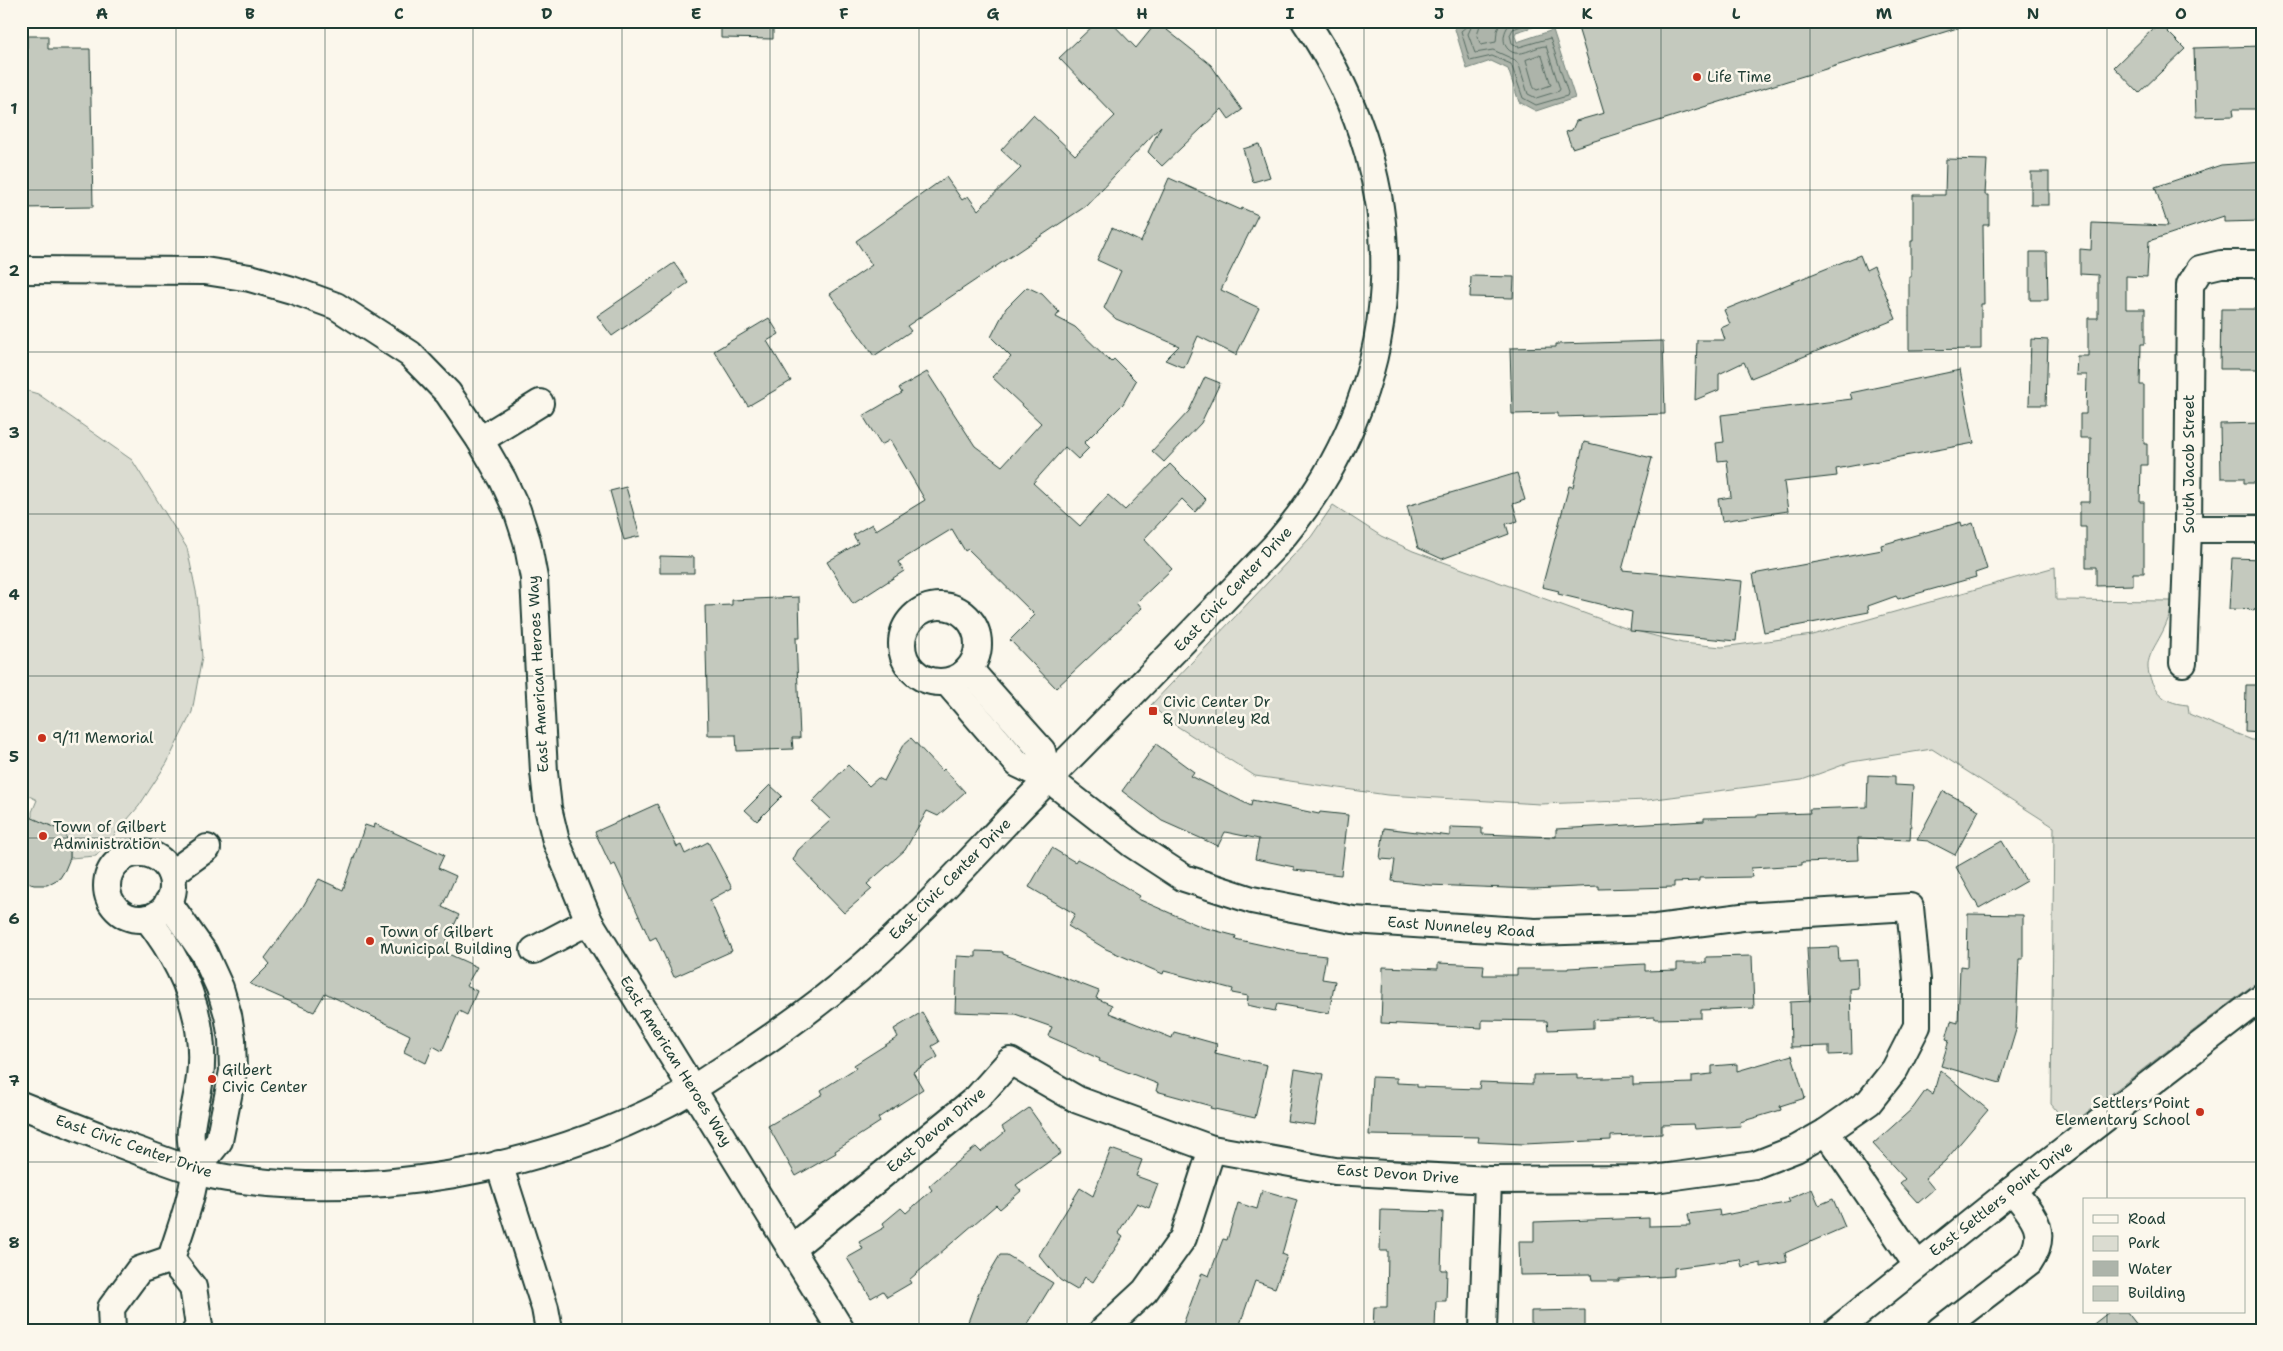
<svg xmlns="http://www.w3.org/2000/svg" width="2283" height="1351" viewBox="0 0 2283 1351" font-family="'Shantell Sans',sans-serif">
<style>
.green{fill:#dbdcd1;stroke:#7d8c82}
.water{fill:#adb4aa;stroke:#74847b}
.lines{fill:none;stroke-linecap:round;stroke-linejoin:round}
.shore{stroke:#586d63;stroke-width:1}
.building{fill:#c4c9be;stroke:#1f3d34}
.minor-casing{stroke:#1f3d34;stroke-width:30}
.minor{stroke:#fbf7ec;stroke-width:26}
.grid{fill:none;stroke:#1f3d34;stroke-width:1;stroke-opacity:0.55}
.poi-dot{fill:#c8321e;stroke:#fbf7ec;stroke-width:2}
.labels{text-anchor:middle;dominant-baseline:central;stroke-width:5;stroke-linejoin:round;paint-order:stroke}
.poi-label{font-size:15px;fill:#1f3d34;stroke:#fbf7ec;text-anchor:start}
.street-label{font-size:15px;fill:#1f3d34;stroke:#fbf7ec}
.neatline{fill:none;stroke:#1f3d34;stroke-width:2}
.grid-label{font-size:16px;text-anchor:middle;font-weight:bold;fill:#1f3d34}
</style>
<rect width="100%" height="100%" fill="#fbf7ec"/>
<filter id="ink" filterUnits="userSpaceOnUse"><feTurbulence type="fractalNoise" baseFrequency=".02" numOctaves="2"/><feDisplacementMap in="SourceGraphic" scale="10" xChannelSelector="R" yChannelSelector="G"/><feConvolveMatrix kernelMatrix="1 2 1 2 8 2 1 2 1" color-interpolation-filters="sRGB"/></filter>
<g filter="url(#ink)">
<g class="green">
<path d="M21,389l17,5 94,66 55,88 10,48 5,61 -10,55 -25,51 -28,43 -43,50 -26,2c0,-5 1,-12 -1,-16 -6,-14 -23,-20 -37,-20v-10l5,-12 -16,-8z"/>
<path d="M1333,505l48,31 32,15 212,77 57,15 40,4 90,-12 243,-68 1,33 117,1c-2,11 -5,20 -10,30 -11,22 -23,32 -8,57 7,12 19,16 33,17l1,9 63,26h10v238l-193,148 -18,-22 3,-277 -122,-78 -81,13 -49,18 -154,20 -108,4 -153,-9 -132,-19 -86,-55 -18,-16 160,-168z"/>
</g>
<path class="water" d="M1470,21h82l-36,11 -1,4 2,6 36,-12 22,68 -39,13 -17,-9 -11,-33 -17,-8 -24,8 -13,-43z"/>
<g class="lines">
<g class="shore">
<path d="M1468,21l-1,5 -6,5 9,30 22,-5 19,8 12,34 13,7 31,-9 1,-3 -18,-55 -31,9 -7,-4 -2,-8 3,-6 22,-8"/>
<path d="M1474,21l-6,13 7,19 18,-3 22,10 4,5 9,29 8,4 23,-7 1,-2 -14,-43c-10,0 -21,9 -31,7 -16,-4 -13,-26 -1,-32"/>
<path d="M1481,21l-4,15 4,9 15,-3 1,-11 4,-10"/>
<path d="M1539,55l3,1 9,29 -14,5 -3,-2 -8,-28z"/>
</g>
</g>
<g class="building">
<path d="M721,21h52v18l-52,-1z"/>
<path d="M1098,21h12l26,27 21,-26 54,43 31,45 -13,9 -7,-10 -60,57 -14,-14 13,-26 -75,80 -179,120 4,5 -37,25 -44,-62 42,-29 -16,-24 90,-64 16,23 6,-4 10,14 43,-42 -20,-18 32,-35 42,40 40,-39 -56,-58z"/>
<path d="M1576,21h391v4l-395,123 -6,-16 6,-2 4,-9 28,-8z"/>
<path d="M2159,23l26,26 -46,44 -25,-26z"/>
<path d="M27,36h21v13h42l3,158 -72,1v-159h6z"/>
<path d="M2262,46v63h-29l1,7 -38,1 -2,-69z"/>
<path d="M1259,144l11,33 -17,5 -10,-33z"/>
<path d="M1946,159l41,1 -2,35h4v30h-6l1,79h-3v45l-72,1v-73h2v-36h2v-46h32z"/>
<path d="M2262,162v59l-38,1v-6l-75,25 -2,36 -21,-1v33h19v35h-4l-1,41h4v59h3v21h-6l-1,37h4v71h-11v12l-37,1v-19h-10v-40h-6v-25h10l1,-64h-11v-24h6l1,-39h-11l1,-19h11v-38h10v-43l-18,-1v-25l11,1 1,-27 76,3 -13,-39 66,-22z"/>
<rect x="2031" y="172" width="18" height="33"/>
<path d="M1169,178l72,32 1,-2 16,7 -37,75 38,18 -23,47 -38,-19 -14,32 -19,-8 14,-14 -63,-27 -12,-11 17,-37 -24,-11 15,-32 29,14z"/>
<path d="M2030,252h17l1,48h-18z"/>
<path d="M1860,255l6,15 8,-4 22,53 -145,59 -7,-16 -25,12v16l-24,10 2,-60h28l-4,-12 9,-4 -6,-14z"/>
<path d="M674,263l14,20 -76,53 -15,-20z"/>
<path d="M1471,276l43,1 -1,21 -43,-1z"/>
<path d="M1027,287l15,7 17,18 -3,5 19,10 36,35 3,-3 22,22 -13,23 -39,39 5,5 -11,11 -13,-12 -32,36 47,43 28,-31 17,15 45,-46 36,36 -11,12 -13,-13 -38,40 28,30 -35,33 5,6 -86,80 -46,-48 25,-25 -67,-66 -3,2 -13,-22 -54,33 6,9 -51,33 -26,-42 31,-19 -5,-8 19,-11 4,6 49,-30 -35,-60 -9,5 -18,-29 39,-23 -3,-5 28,-16 48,74 27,20 39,-43 -49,-46 19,-20 -20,-20 15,-29z"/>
<path d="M2221,309h41v60h-42z"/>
<path d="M769,318l10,16 -12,7 24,40 -43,25 -34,-55z"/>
<path d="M2031,339l17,1 -2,65h-17z"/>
<path d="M1663,341l2,73 -107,3v-4l-46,1 -2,-66 46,-1v-3z"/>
<path d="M1960,370l14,73 -138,26 1,7 -53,6 4,29 -66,10 -4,-22 13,-2 -4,-37 -9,1 -2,-18 8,-1 -3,-27 131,-16 -2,-6z"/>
<path d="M1205,377l15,6 -19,40 -37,39 -12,-11 37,-40z"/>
<path d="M2262,423v60h-18v-5h-23l-1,-54z"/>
<path d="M1584,442l68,16 -30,112 120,11 -6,60 -106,-10 2,-19 -74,-18 1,-3 -17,-4 27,-101 4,1z"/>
<path d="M1517,473l8,27 -12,4 5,17 -12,3 3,10 -67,25 -24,-11 -11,-42z"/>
<path d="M626,487l14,49 -16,4 -14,-49z"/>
<path d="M1961,522l1,5 11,-4 14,46 -12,4 1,4 -78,22 -2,-3 -28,10 1,6 -105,20 -11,-58 129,-24 -1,-5z"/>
<path d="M660,556l34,1v16h-34z"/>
<path d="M2232,558l30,1v51l-33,-1z"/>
<path d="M799,597l1,41h-4l4,100h-8l1,11 -56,2 -1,-16h-28l-3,-129 27,-1v-5z"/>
<path d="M2246,685h16v48l-17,-1z"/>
<path d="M911,738l31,33 2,-2 21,23 -27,24 -11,-5 -22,39 -38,34 5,5 -28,24 -51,-53 5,-10 33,-30 -19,-18 36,-37 21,21 9,-8 6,3 19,-36z"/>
<path d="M1156,744l38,28 -3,4 60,30 1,-6 67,14 1,-2 28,3 -7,60 -47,-5v-3l-39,-8 4,-20 -34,-7 -7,14 -56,-25 -40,-30z"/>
<path d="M1868,775l27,1v9l18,1 -3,54 -52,-2 1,22 -57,2v3l-51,3 1,9 -53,1v3l-25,1v5l-75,2v-3l-66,3 -105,-4 -36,-4 3,-21 -15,-1 4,-31 66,8v-9l32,1v6l74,3v-8l148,-8v-3l53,-1v-2l53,-2 -1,-4 58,-2z"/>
<path d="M770,785l12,11 -25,25 -12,-11z"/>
<path d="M1943,791l36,19 -24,45 -27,-14 -11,-1z"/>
<path d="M657,804l20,43 4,-2 4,9 23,-12 24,46 -22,12 22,51 -58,26 -18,-40 -6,3 -35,-76 -4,2 -16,-34z"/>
<path d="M21,813l39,17 10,12v16l-5,12 -5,8 -13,7h-13l-13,-4z"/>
<path d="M375,824l69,31 -6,13 18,8 -14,31 17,8 -17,36 35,16 -11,19 11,5 -10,24 -8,-4 -17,40 -9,-5 -7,17 -22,-11 6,-17 -85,-42 -11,19 -64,-28 20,-20 -5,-6 37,-50 17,-29 24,11 22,-65 9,3z"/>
<path d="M2002,841l24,40 -47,27 -23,-41z"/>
<path d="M1052,848l23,14 2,-3 17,9 46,28 -2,3 64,28 34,9 -1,3 64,14 27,3 -4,23 13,2 -6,32 -52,-9 -2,7 -28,-6 1,-9 -16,-3 1,-4 -69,-18 -1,3 -57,-25 -38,-23 7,-12 -46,-27z"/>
<path d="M1968,914l55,1v44h-4l-3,71 -16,53 -59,-17 8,-26 -3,-1 5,-18 7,2 2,-57 7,1z"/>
<path d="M1838,947l1,14 18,-1 1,28 -8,1 2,65 -23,1v-9l-38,1 -1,-45 20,-1 -3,-53z"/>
<path d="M976,951l27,1v2l96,37 -3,7 16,7 -3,8 63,25 2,-6 43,12 -2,9 52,12 -12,53 -45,-10 1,-2 -55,-15 2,-7 -59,-23 1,-2 -52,-23 4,-9 -37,-13 -60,-2 2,-56 19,1z"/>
<path d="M1752,956l2,52 -53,2v8l-46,1v-2l-62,3v8l-45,2 -1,-9 -65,-1v8l-101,-5 2,-56 55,2v-6l46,2 -1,10h34v-6h51v-1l77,-4v7l32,-1v-7h29v-6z"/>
<path d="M922,1012l17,30 -7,4 6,11 -25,15 10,17 -45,29 2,4 -45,29 1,2 -40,23 -28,-50 55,-32 -2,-4 35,-22 -2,-3 44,-28 -4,-8z"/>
<path d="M1792,1055l13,43 -25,8 1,4 -41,12 1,4 -46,3 -1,-5 -32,1v9l-51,2v4l-87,4 -46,-2 1,-5 -110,-2 3,-58 25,1v5l20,1v3l62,2 1,-7 53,2v-9l44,-1v5l56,-2v8l59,-2v-7l20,-2v-8l25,-2v7z"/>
<path d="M1295,1069l28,5 -8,51 -28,-4z"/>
<path d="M1940,1070l48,40 -43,51 -20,17 9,11 -16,14 -18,-20 5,-4 -32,-35 40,-36 13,-18 7,5z"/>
<path d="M1029,1108l32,45 -45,32 5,6 -21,18 -4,-4 -87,75 2,3 -24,14 -4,-6 -12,7 -24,-40 16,-9 -4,-7 26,-15 -2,-4 18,-15 5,5 26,-23 -3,-4 24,-21 23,-18 5,5 24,-20 -3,-5z"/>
<path d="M1111,1149l31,11 -6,16 22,8 -9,24 -12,-5 -19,30 5,4 -30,45 -8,-5 -8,13 -17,-10 -21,-25 41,-67 13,8z"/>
<path d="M1812,1189l7,16 14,-6 12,28 -60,26 2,9 -26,5v-4l-19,4 -2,-8 -66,9v8l-55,3v2h-27l-1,-7 -71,1 -1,-34h15v-19l115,-4v8l41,-1 -2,-11 31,-4 1,6 70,-14 -2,-3z"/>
<path d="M1262,1190l35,10 -15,54 5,2 -12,32 -20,-7 -17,49h-57l21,-57 7,3 14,-37 4,1 11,-37 19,6z"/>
<path d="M1381,1210l62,2 -2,58h6l-1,31h-10l-1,29h-62l1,-23h13l1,-56h-8z"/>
<path d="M1000,1255h7l46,28 -29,47h-59l16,-43z"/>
<path d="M1585,1310v20h-54v-19z"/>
<path d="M2109,1312h18l14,18h-55z"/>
</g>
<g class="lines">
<defs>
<g id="minor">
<path d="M21,270l184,1 45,7 42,12 44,16 74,48 38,39 32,47 23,40 14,30 10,31 7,37 10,194 4,36 8,33 33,80 252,409"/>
<path d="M480,440l60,-37"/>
<path d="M2188,529h74"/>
<circle cx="940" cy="644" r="38"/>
<path d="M2183,663l5,-134 2,-244 10,-16 21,-5h41"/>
<path d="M969,669l73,82 7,28"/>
<circle cx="140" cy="886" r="33"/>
<path d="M171,874l36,-26"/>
<path d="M168,902l36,51 16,35 8,27 4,24 1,32 -14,70 -24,30"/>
<path d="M147,918c35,45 60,100 53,159 -2,17 -7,35 -9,52 -2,14 4,28 4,42 -1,24 -17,64 -24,88"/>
<path d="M534,950l55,-29"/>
<path d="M21,1105c37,15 75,30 112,44 31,11 61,24 94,29 145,22 308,-7 439,-74 18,-9 34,-20 51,-31 51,-32 100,-67 146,-107 56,-49 107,-106 159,-160 85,-86 169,-172 252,-259 135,-154 147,-357 31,-526"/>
<path d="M1826,1132l91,133"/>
<path d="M499,1164l46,144 4,22"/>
<path d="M791,1249l186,-151 33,-37 68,39 134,49 123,22 153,9 166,-1 101,-14 41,-16 30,-17 43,-30 26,-33 22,-43v-46l-7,-73 -168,10 -86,11 -121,4 -182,-12 -101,-20 -68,-22 -52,-34 -83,-65 -31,-15 -71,-82"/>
<path d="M112,1330l-1,-22 28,-38 32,-11 22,28 6,39 -3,4"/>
<path d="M1103,1330l42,-39 38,-53 29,-89"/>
<path d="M1483,1330l5,-150"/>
<path d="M1837,1330l175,-140 250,-193"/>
<path d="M1940,1330l89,-68c21,-31 3,-48 -17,-72"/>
</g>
</defs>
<use href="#minor" class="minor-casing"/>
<use href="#minor" class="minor"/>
</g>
</g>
<path class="grid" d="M176,21v1309M325,21v1309M473,21v1309M622,21v1309M770,21v1309M919,21v1309M1067,21v1309M1216,21v1309M1364,21v1309M1513,21v1309M1661,21v1309M1810,21v1309M1958,21v1309M2107,21v1179M21,190h2241M21,352h2241M21,514h2241M21,676h2241M21,838h2241M21,999h2241M21,1162h2241M2107,1312v18"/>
<g class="poi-dot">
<circle cx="1697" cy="77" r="5"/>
<rect x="1148" y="706" width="10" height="10" rx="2.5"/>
<circle cx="42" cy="738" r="5"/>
<circle cx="43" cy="836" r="5"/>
<circle cx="370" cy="941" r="5"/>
<circle cx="212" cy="1079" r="5"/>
<circle cx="2200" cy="1112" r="5"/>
</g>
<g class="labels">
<g class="poi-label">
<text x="1707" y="77">Life Time</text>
<text x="1163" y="702">Civic Center Dr<tspan x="1163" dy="17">&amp; Nunneley Rd</tspan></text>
<text x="52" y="738">9/11 Memorial</text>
<text x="53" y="827">Town of Gilbert<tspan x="53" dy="17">Administration</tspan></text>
<text x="380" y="932">Town of Gilbert<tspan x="380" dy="17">Municipal Building</tspan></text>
<text x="222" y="1070">Gilbert<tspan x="222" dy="17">Civic Center</tspan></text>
<text x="2190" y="1103" text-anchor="end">Settlers Point<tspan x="2190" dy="17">Elementary School</tspan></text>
</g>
<g class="street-label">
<text transform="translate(2189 464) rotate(-90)">South Jacob Street</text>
<text transform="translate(1233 589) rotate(-47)">East Civic Center Drive</text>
<text transform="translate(538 674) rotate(-93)">East American Heroes Way</text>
<text transform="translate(950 879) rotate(-45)">East Civic Center Drive</text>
<text transform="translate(1461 927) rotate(4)">East Nunneley Road</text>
<text transform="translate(676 1061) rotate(58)">East American Heroes Way</text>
<text transform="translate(936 1130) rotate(-40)">East Devon Drive</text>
<text transform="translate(134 1146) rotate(19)">East Civic Center Drive</text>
<text transform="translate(1398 1174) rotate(4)">East Devon Drive</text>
<text transform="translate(2001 1199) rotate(-38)">East Settlers Point Drive</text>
</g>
</g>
<rect width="2283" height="1351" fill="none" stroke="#fbf7ec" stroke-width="55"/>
<rect x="2083" y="1198" width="162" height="115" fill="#fbf7ec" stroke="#a3ada2"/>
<rect x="2093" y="1215" width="25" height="8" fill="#fbf7ec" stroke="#a3ada2"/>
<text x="2128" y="1224" font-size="15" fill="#1f3d34">Road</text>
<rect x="2093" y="1236" width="25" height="15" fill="#dbdcd1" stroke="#a3ada2"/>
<text x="2128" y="1248" font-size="15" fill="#1f3d34">Park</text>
<rect x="2093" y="1261" width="25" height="15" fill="#adb4aa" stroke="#a3ada2"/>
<text x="2128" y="1274" font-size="15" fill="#1f3d34">Water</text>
<rect x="2093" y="1286" width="25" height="15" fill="#c4c9be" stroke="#a3ada2"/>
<text x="2128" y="1298" font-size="15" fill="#1f3d34">Building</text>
<rect x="28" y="28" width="2228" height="1296" class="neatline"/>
<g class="grid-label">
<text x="102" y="19">A</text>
<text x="250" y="19">B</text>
<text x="399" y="19">C</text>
<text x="547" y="19">D</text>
<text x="696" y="19">E</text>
<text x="844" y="19">F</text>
<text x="993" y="19">G</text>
<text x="1142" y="19">H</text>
<text x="1290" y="19">I</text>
<text x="1439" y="19">J</text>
<text x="1587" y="19">K</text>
<text x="1736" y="19">L</text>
<text x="1884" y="19">M</text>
<text x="2033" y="19">N</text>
<text x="2181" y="19">O</text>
<text x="14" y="114">1</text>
<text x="14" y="276">2</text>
<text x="14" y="438">3</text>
<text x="14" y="600">4</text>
<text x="14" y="762">5</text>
<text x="14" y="924">6</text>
<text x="14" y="1086">7</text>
<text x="14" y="1248">8</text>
</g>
</svg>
